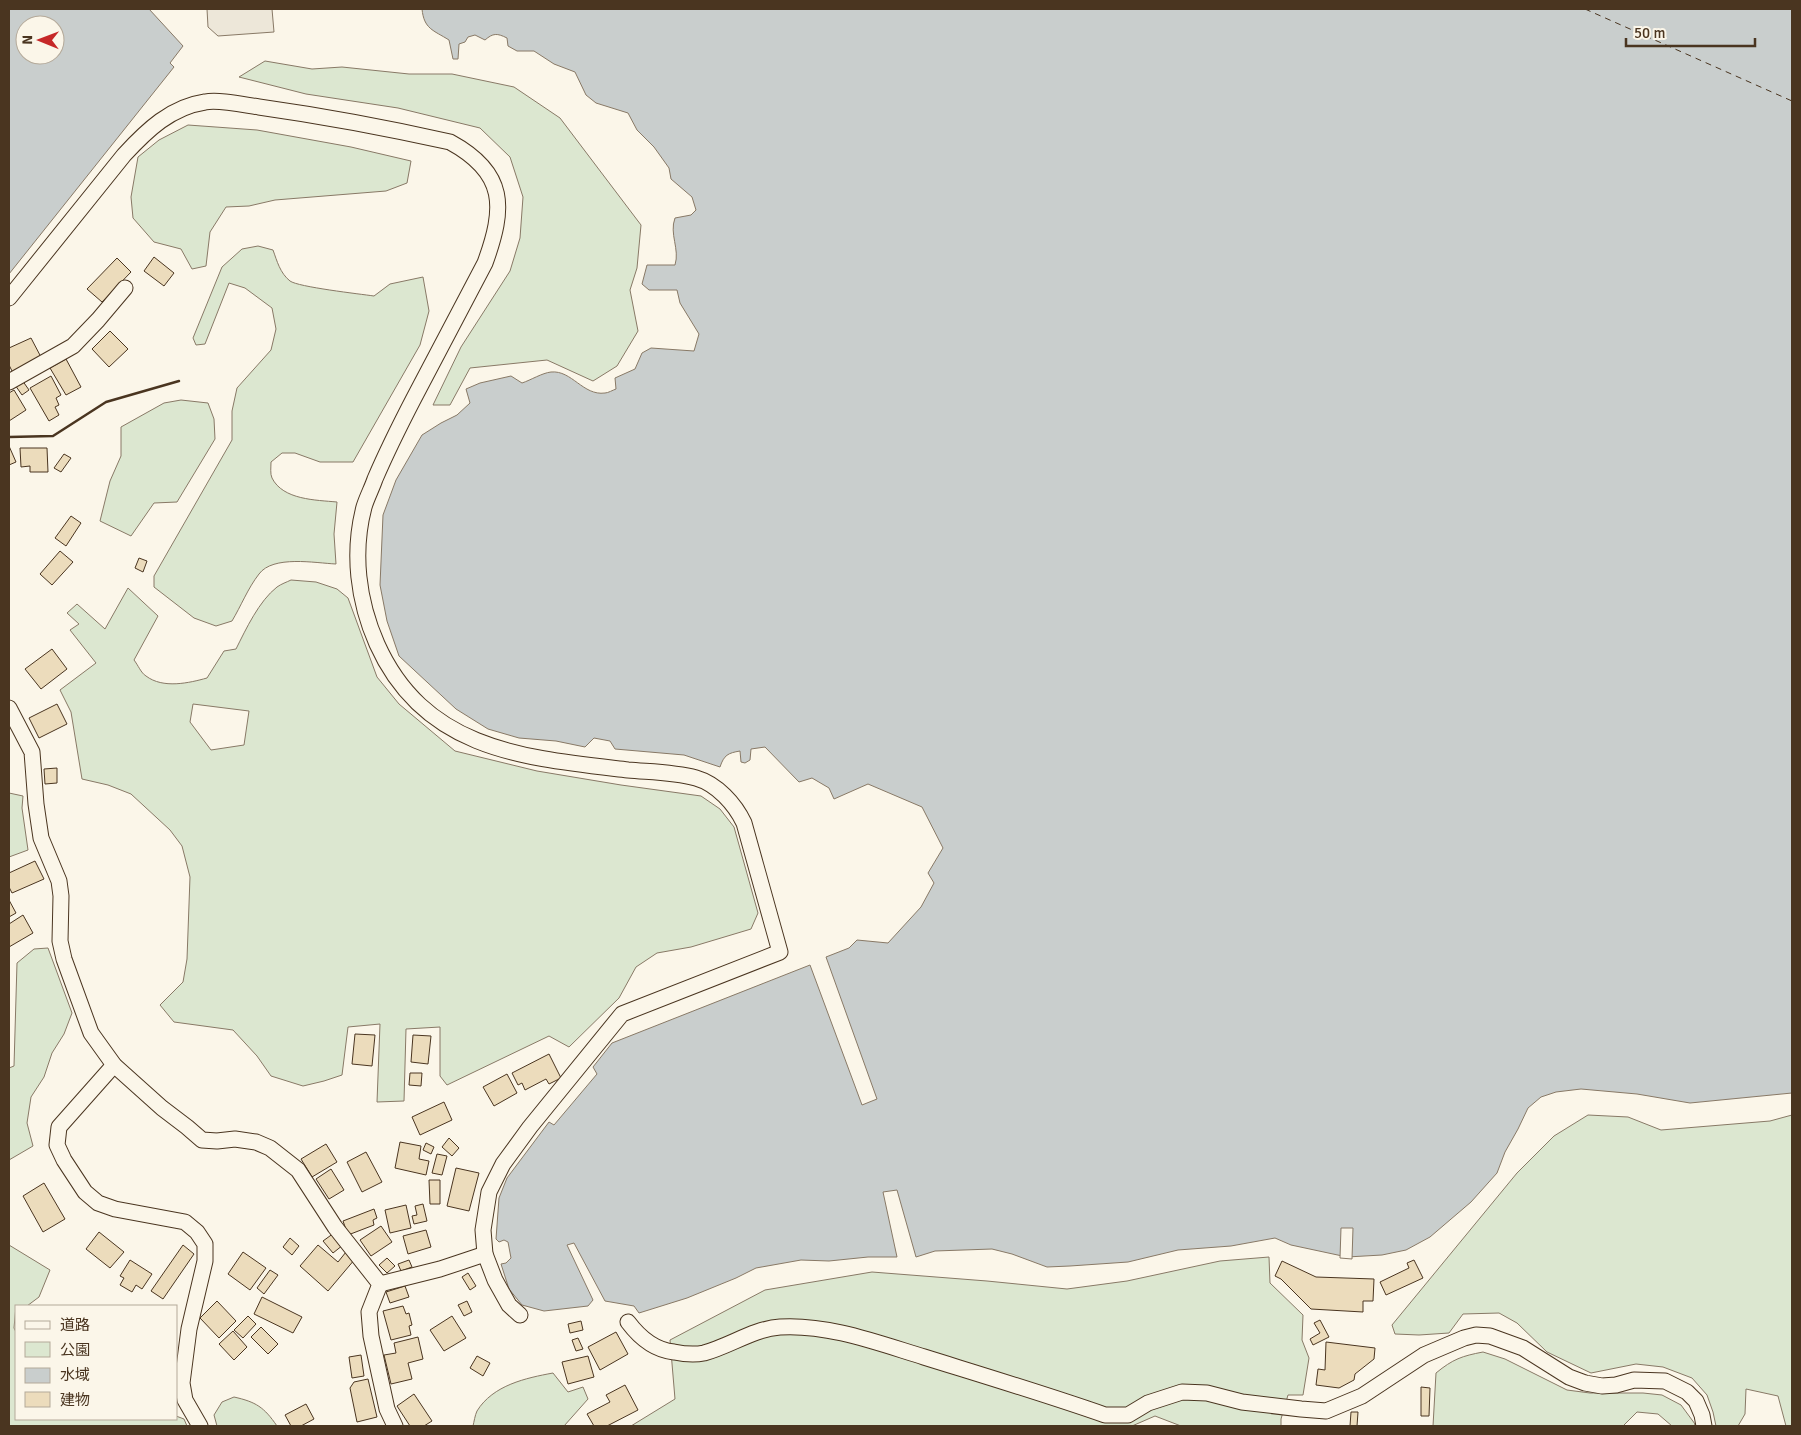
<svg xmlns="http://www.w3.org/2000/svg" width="1801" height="1435" viewBox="0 0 1801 1435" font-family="Signika,'Noto Sans JP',sans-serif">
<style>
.green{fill:#dce7d0;stroke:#887966;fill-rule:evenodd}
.parking{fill:#ede7d9;stroke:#887966}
.water{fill:#c9cecd;stroke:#887966;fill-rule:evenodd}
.pier{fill:#fbf6e9;stroke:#887966}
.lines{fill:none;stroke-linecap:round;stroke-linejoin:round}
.ferry{stroke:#4a3520;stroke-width:1;stroke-dasharray:6 5;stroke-linecap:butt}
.building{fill:#ecdcbc;stroke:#4a3520}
.minor-casing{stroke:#4a3520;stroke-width:17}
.minor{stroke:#fbf6e9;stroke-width:15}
.wall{stroke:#4a3520;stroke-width:2.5}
</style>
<rect width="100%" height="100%" fill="#fbf6e9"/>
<g class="green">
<path d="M265,61l47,8 30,-2 67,7h43l62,13 46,31 81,107 -4,43 -7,22 8,41 -21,35 -24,15 -46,-21 -77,8 -20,37h-17l28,-58 49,-76 10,-33 3,-41 -13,-40 -30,-29 -82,-20 -92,-14 -67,-17z"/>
<path d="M188,125l69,5 94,17 60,14 -4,22 -21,8 -111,9 -26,6 -23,1 -16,25 -4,34 -14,3 -11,-20 -27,-7 -21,-24 -2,-21 7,-40 21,-17z"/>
<path d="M258,246l15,4c4,11 7,23 17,31 8,6 70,13 84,15l16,-12 33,-7 6,34 -9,34 -67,117h-33l-25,-9h-13l-11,9c0,5 -1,12 1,16 11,22 44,22 65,24l-3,32 2,30c-21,-1 -63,-9 -77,10 -11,14 -18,32 -27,47l-16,5 -22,-8 -40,-31v-11l78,-136v-29l5,-23 34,-38 5,-21 -4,-21 -27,-20 -16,-5 -24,61 -9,1 -3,-7 29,-71 20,-18z"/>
<path d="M181,400l27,3 6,16 1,20 -38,63 -23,1 -23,33 -31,-15 10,-40 11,-25v-29l43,-24z"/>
<path d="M291,580l25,2 21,7 11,9 29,79 22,27 56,47 82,20 84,14 80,11 19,13 14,18 24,86 -7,16 -60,18 -34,6 -21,14 -17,31 -50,49 -20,-11 -102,49 -7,-9v-49l-34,2 -2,72 -27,1 3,-78 -32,3 -6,48 -18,6 -21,5 -32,-10 -14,-20 -24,-26 -59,-8 -14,-17 23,-23 4,-23 3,-82 -8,-31 -12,-16 -39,-36 -23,-9 -26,-6 -11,-67 -11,-22 36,-27 -26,-33 9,-6 -12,-11 10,-9 28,25 23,-41 30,28 -24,44c4,5 7,13 12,16 17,13 43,7 61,2l17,-27 12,-2c10,-20 23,-48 41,-62 4,-3 10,-5 14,-7zM193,704l56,7 -5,34 -33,5 -21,-28z"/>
<path d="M9,793l14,3 -1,12 6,42 -19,7z"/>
<path d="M48,948l24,65 -8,21 -12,19 -8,24 -13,20 -4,26 6,23 -24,14v-92l5,-2 3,-103 17,-14z"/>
<path d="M1588,1115l40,2 33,13 109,-9 22,-6v311h-6l-8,-30 -32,-7 -1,25 -7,12h-22l-3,-14 -6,-17 -15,-17 -29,-11 -27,-3 -45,9 -44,-21 -30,-29 -18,-10 -36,1 -14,19 -30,2 -24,-1 -3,-9 125,-152 37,-37z"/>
<path d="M9,1245l41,25 -11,27 -12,9h-11l-2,22 2,4v87h160v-3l8,3 3,7h-178z"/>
<path d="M1269,1257l1,26 33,32 -1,25 7,18 -6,37h-15l-7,24v7h-100l-26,-10 -23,10h-501l44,-27 -5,-59 95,-50 107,-18 115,9 80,8 60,-8 93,-20z"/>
<path d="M1483,1352l22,7 62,31 23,3h53l19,2 19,10 14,19 -1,2h-22l-14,-12 -21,-2 -14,14h-190l3,-53c17,-14 26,-17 47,-21z"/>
<path d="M553,1373l15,19 15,-5 5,12 -24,27h-91c1,-4 2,-11 4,-15 16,-26 49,-33 76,-38z"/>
<path d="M234,1397c22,5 30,10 43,29h-60l-3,-11 8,-13z"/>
</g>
<path class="parking" d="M207,9h65l2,23 -56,4 -10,-9z"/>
<g class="water">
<path d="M9,9h140l34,37 -13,17 4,4 -165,207zM25,25h30v30h-30z"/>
<path d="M422,9h1370v1084l-102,10 -53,-9 -56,-5 -25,3 -15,5 -13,11 -10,21 -13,23 -8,21 -26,29 -41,35 -24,13 -24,5 -35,2 -56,-12 -16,-7 -44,8 -53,4 -50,12 -58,4 -23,1 -35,-13 -20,-5 -57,2 -19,6 -19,-67 -14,2 14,65h-29l-39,4 -28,-1 -45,8 -20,10 -49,20 -48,15 -5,-7 -29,-5 -31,-58 -7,2 26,55 -5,6 -44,5 -22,-6 -13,-16 -8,-25 5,-1 5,-5 -3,-16 -4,-2 -5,2 -3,-3 3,-41 8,-20 42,-56 5,3 43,-51 -4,-7 19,-24 198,-78 52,140 15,-6 -51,-142 23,-9 8,-8 31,3 33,-36 13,-24 -6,-10 15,-25 -21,-41 -54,-23 -34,15 -5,-11 -17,-10 -13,4 -34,-35 -14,2 -1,11 -5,3 -4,-1 -1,-11c-12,2 -16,4 -20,16l-36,-12 -69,-6 -5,-8 -16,-3 -9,9 -29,-6 -37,-3 -31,-9 -32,-20 -57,-53 -12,-35 -7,-36 3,-70 13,-35 26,-45 19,-12 16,-8 13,-12 -4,-14 14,-6 31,-7 11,7c9,-3 20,-10 29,-11 21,-2 32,24 54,21 3,0 8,-3 11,-4l-1,-11 20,-9 7,-16 9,-5 43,3 5,-17 -19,-31 -3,-13h-28l-7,-6 5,-19h28c5,-16 -6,-31 0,-47l16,-3 5,-5 -4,-13 -21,-18 -2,-11 -15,-21 -17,-17 -9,-17 -32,-10 -10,-8 -11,-23 -21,-8 -20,-13h-17l-9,-5 -1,-8c-10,-5 -14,-5 -22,2l-10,-5 -7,2 -3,5 -6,2 -1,15h-5l-4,-19c-16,-10 -25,-11 -27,-31z"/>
</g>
<path class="pier" d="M1341,1228h12l-1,31 -12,-1z"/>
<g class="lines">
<path class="ferry" d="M1585,9l207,92"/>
</g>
<g class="building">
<path d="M154,257l20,16 -10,13 -20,-15z"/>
<path d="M117,258l14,14 -29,30 -15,-13z"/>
<path d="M110,331l18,18 -19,18 -17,-18z"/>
<path d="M31,338l11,21 -29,14 -4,-8v-17z"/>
<path d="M66,359l15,28 -15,8 -16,-27z"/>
<path d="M51,376l10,19 -5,3 3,7 -4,2 4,8 -10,6 -19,-33z"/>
<path d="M22,380l7,10 -7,5 -7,-10z"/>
<path d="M14,390l12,20 -17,11v-28z"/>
<path d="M9,446l7,16 -7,3z"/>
<path d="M20,448h27l1,24h-18v-6l-9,1z"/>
<path d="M64,454l7,4 -10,14 -7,-4z"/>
<path d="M71,516l10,7 -15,23 -11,-8z"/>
<path d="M60,551l13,11 -21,23 -12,-11z"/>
<path d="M139,558l8,3 -4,11 -8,-4z"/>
<path d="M52,649l15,20 -26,20 -16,-20z"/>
<path d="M57,704l10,20 -28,14 -10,-20z"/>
<path d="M57,768v15l-12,1 -1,-15z"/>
<path d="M35,861l9,18 -32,14 -3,-6v-14z"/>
<path d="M9,900l7,13 -7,4z"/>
<path d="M23,915l10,18 -24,14v-23z"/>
<path d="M355,1034l20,1 -3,31 -20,-2z"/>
<path d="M413,1035l18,1 -3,28 -17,-2z"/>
<path d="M549,1054l12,24 -12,6 -3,-5 -21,11 -3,-7 -4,2 -6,-12z"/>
<path d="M410,1073h12l-1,13 -12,-1z"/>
<path d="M507,1074l10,19 -23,13 -11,-19z"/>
<path d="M444,1102l8,18 -32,15 -8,-18z"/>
<path d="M449,1138l10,10 -7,8 -10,-9z"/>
<path d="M400,1142l21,4 -2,13 10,2 -3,14 -31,-7z"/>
<path d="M426,1143l8,4 -3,7 -8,-4z"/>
<path d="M326,1144l11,18 -25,15 -11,-18z"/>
<path d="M366,1152l16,30 -20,10 -15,-30z"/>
<path d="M437,1154l10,2 -5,19 -10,-2z"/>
<path d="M456,1168l23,5 -10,38 -22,-5z"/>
<path d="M331,1169l13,21 -15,9 -13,-20z"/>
<path d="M429,1180h11v24h-10z"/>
<path d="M44,1183l21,36 -22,13 -20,-36z"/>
<path d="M423,1204l4,17 -13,3 -2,-8 5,-1 -2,-9z"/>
<path d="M406,1205l5,23 -21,5 -5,-23z"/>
<path d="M374,1209l3,9 -4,2 1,5 -26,10 -5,-14z"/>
<path d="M381,1226l11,16 -21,14 -11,-16z"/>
<path d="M426,1230l5,17 -23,7 -5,-18z"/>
<path d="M99,1232l25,20 -14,16 -24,-19z"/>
<path d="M334,1233l9,12 -10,8 -10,-12z"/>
<path d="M290,1238l9,8 -7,9 -9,-8z"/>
<path d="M183,1245l11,9 -31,45 -12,-8z"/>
<path d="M318,1245l20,17 8,-10 9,7 -27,32 -28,-25z"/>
<path d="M243,1252l23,16 -16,22 -22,-16z"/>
<path d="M387,1258l8,8 -8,7 -8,-8z"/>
<path d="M130,1260l22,14 -10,15 -6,-4 -4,7 -12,-7 4,-7 -4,-2z"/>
<path d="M409,1260l3,7 -11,4 -3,-7z"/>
<path d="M1414,1260l9,18 -37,17 -6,-13 29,-14 -2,-5z"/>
<path d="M1282,1261l34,16 58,2 -1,22h-10v11l-52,-3 -30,-30 -6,-3z"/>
<path d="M270,1270l8,5 -14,19 -7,-6z"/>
<path d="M468,1273l8,13 -6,4 -8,-13z"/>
<path d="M405,1286l4,11 -19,6 -4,-11z"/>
<path d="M262,1297l40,20 -9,16 -39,-19z"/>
<path d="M217,1301l19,20 -17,17 -19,-20z"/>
<path d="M467,1301l5,11 -8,4 -6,-11z"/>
<path d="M403,1306l3,8 3,-1 3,12 -3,1 2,9 -20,5 -8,-29z"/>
<path d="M248,1316l8,8 -13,14 -9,-8z"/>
<path d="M452,1316l14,22 -22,13 -14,-21z"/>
<path d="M1320,1320l9,17 -16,8 -3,-6 10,-6 -6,-10z"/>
<path d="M581,1321l2,9 -13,3 -2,-9z"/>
<path d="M261,1327l17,17 -10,10 -17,-17z"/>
<path d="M233,1331l14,16 -13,13 -15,-16z"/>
<path d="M616,1332l12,22 -28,16 -12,-23z"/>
<path d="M418,1337l5,22 -15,4 4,16 -21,5 -7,-29 12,-2 -2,-10z"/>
<path d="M578,1338l5,11 -7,2 -4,-11z"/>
<path d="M1326,1342l49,6 -1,11 -19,15 -1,6 -15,8 -23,-3 2,-16 7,1z"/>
<path d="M361,1355l3,21 -12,2 -3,-21z"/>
<path d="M477,1356l13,7 -7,13 -13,-8z"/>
<path d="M588,1356l6,21 -26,7 -6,-22z"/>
<path d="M368,1379l9,38 -20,5 -7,-34 4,-6z"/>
<path d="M625,1385l13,25 -31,16h-13l-7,-12 23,-12 -4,-7z"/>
<path d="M1421,1387l9,1 -1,28h-8z"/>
<path d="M414,1394l18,27 -8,5h-14l-13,-20z"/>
<path d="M306,1404l8,15 -13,7h-10l-6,-11z"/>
<path d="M1351,1412h7l-1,14h-7z"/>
</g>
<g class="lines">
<defs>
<g id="minor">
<path d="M9,298l115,-143c23,-25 47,-48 81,-53 13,-3 40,3 54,5 64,9 128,21 191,35 57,31 55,66 35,121 -24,45 -47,90 -71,135 -14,27 -27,53 -39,81 -3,9 -8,18 -11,28 -12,46 -6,94 13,137 48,107 148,114 251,126 22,2 46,2 68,8 21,6 39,26 48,45l36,129 -158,62 -92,113 -27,37 -14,28 -6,38 2,24 10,26 14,25 11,10"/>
<path d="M9,382l64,-36 25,-26 27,-32"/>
<path d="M9,708l23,44 4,52 5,34 18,43 2,15 -1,45 4,18 27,74 23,32 48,43 25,19 15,13 15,1 18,-2 21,3 14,6 28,22 37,57 45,57 -11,28 2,24 16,73 8,17"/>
<path d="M114,1065l-55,62 -2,18 7,15 21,32 13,11 17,6 70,13 12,10 8,12v17l-16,68 -7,54 3,17 15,26"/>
<path d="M380,1284l60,-15 45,-15"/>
<path d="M628,1322c12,16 26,28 46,30 10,2 20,3 30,1 26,-7 49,-24 76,-26 48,-3 98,16 144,30 61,19 121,37 181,58h23l20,-12 34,-11 25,1 35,9 59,7 25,2 36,-15 62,-41 40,-17 12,-3 14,1 33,12 46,29 16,6 17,3 14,-1 18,-5 31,1 22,11 9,9 6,14 2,11"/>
</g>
</defs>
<use href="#minor" class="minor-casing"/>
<use href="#minor" class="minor"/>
<path class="wall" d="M9,437l44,-1 53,-34 73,-21"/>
</g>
<rect width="1801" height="1435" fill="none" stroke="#4a3520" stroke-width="20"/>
<rect x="15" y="1305" width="162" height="115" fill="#fbf6e9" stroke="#b4a999"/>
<rect x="25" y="1321" width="25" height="8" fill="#fbf6e9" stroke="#b4a999"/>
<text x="60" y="1330" font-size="15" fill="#4a3520">道路</text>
<rect x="25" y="1342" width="25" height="15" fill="#dce7d0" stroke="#b4a999"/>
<text x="60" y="1355" font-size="15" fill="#4a3520">公園</text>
<rect x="25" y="1368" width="25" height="15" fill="#c9cecd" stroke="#b4a999"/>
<text x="60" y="1380" font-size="15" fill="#4a3520">水域</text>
<rect x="25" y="1392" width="25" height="15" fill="#ecdcbc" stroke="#b4a999"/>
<text x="60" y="1405" font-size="15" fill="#4a3520">建物</text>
<g transform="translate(40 40) rotate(271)"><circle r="24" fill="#fbf6e9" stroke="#b4a999"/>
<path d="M0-4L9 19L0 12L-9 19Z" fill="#c62828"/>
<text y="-8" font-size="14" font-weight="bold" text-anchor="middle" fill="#4a3520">N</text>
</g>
<path d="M1626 38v8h129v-8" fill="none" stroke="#4a3520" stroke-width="2.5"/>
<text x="1634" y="38" font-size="15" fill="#4a3520" stroke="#fbf6e9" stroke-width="4" paint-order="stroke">50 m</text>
</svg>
